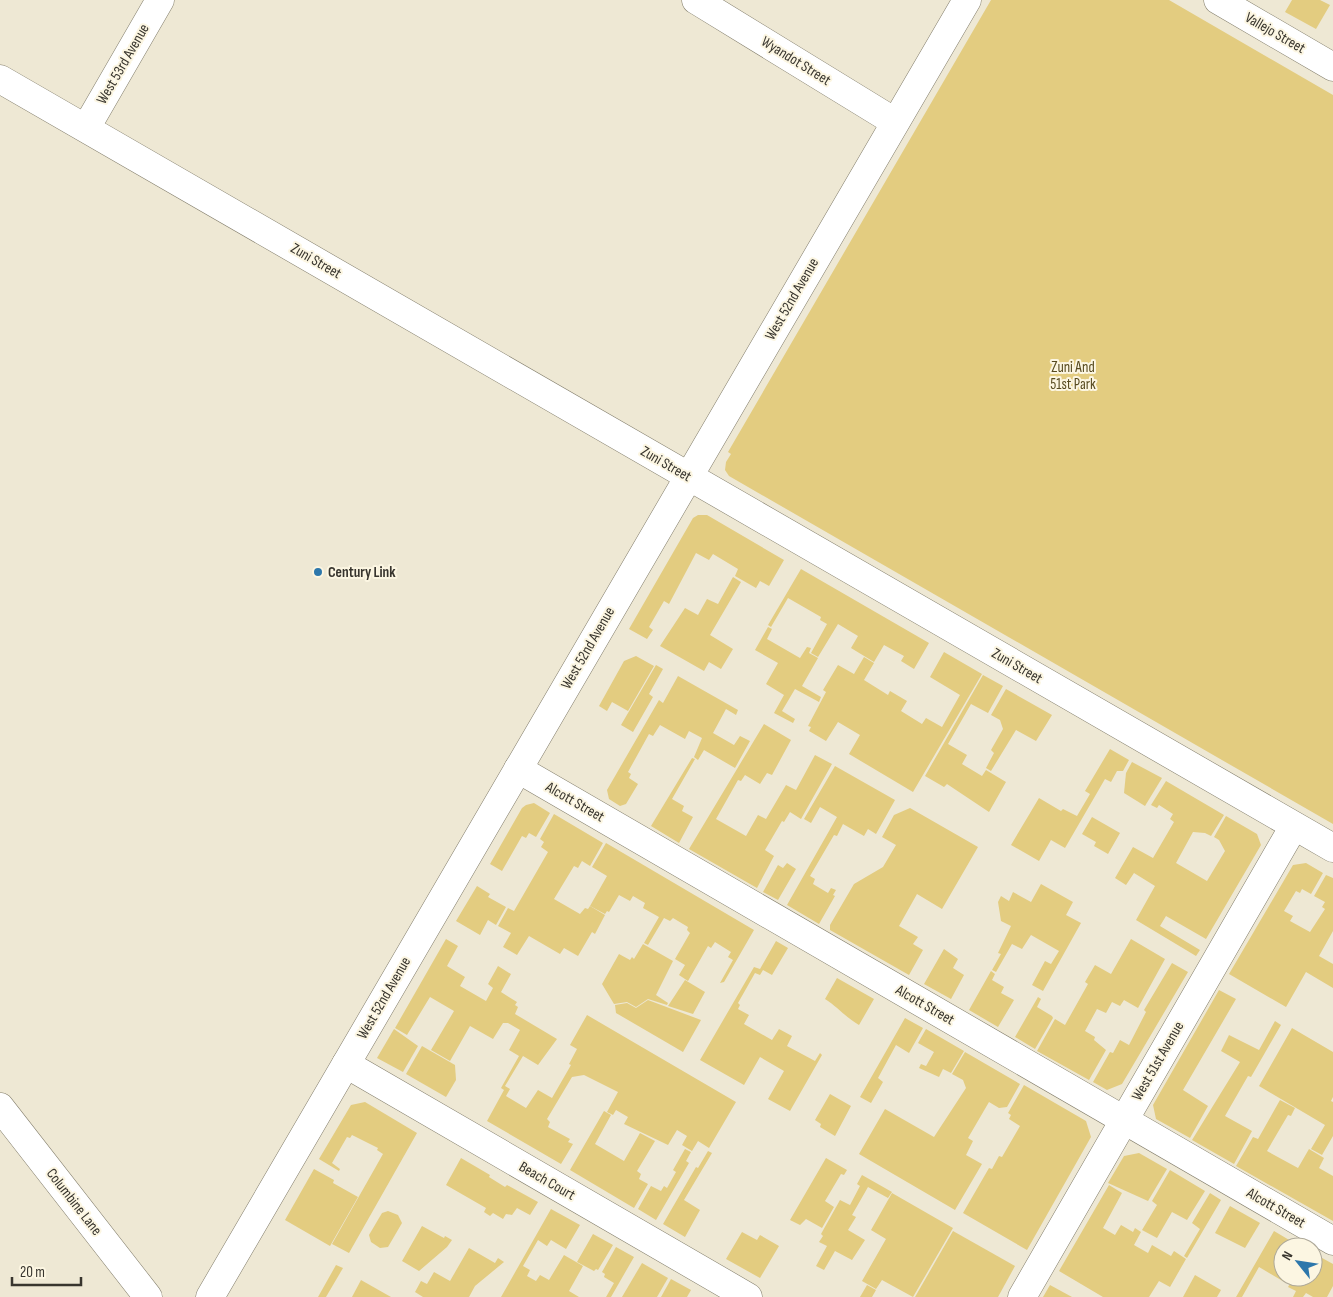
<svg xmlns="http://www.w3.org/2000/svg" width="1333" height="1297" viewBox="0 0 1333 1297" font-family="'Sofia Sans Condensed',sans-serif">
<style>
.green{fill:#e3cc80}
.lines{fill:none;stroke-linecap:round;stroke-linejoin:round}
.minor-casing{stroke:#827d6b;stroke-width:29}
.minor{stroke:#fff;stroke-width:28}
.poi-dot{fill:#2d77ab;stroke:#fcf6e2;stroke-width:2}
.labels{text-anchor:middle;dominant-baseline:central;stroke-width:4;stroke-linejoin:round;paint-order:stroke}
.street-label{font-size:15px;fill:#38352e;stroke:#fcf6e2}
.park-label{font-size:15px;fill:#574a1f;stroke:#fcf6e2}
.poi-label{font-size:15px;font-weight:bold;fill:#38352e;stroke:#fcf6e2;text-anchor:start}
</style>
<rect width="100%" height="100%" fill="#eee8d4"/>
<g class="green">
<path d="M991,0h178l164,95v729l-604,-348 -4,-6 1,-8 5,-8 -3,-2z"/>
<path d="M1292,0h28l10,5 -14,24 -31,-17z"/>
<path d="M698,515h9l77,45 -15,26 -9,-5 -4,7 -21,-12 3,-7 -25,-15 -4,6 -13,-7 -27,51 -5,-3 -15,26 4,3 -6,9 -18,-10 64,-111z"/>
<path d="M801,569l128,74 -15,26 -13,-8 3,-5 -20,-11 -10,17 -23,-14 7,-12 -20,-12 -20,33 -7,-4 16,-29 -7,-4 1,-3 -33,-19 -17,29 -3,-2z"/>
<path d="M733,577l8,5 -31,53 23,14 -12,20 -12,-7 -5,9 -44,-25 25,-38 13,7 9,-16 11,5z"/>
<path d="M768,627l4,2 -5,10 33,19 7,-11 4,1 -2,5 9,5 -16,28 19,11 -2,5 -24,-13 -13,22 13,8 -2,4 -19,-10 10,-18 -18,-11 12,-21 -23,-13z"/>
<path d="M944,652l38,22 -69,118 -64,-38 11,-19 -22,-13 -12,19 -17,-10 2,-4 -3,-1 18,-34 -3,-2 15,-25 16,9 10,-17 10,6 -10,17 24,15 2,-4 17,10 -6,10 21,13 4,-6 16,9 18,-32 -30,-18z"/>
<path d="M636,656l18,10 -26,45 -16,-9 -5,9 -8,-5 25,-45z"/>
<path d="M656,665l7,4 -14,25 4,3 -20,35 -12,-7z"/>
<path d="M983,675l20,11 -15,27 -17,-9 -23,40 19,11 -5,9 20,12 4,-6 20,12 -17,30 -42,-28 -3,3 -19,-11z"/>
<path d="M678,676l60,34 -2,5 -10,-6 -13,24 21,12 6,-9 10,5 -15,27 -31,-18 -6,10 -4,-3 8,-19 -13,-7 -4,8 -25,-14 -7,11 -4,-2 -21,38 3,2 -2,4 9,6 -12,20 -6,2 -11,-7 -2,-9 52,-90 4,3z"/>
<path d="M1006,689l46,26 -16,26 -20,-11 -25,41 -5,-3 8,-15 -3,-3 12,-21 -3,-9 -9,-5z"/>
<path d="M764,724l27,16 -19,35 -5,-2 -7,11 -15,-9 -4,6 -3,-1 -22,39 30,17 12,-21 8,4 20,-34 10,5 19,-35 17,9 -31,55 -11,-7 -6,10 -2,-1 -17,29 9,6 -17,32 -68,-39z"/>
<path d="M1110,749l19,11 -6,11h-6l-6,11 -6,-3 -40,69 -14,-8 -12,21 -28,-16 28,-47 22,13 2,-2 14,7 13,-22 -5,-3z"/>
<path d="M692,758l3,1 -23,40 12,7 -2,5 11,6 -14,26 -28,-17z"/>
<path d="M1132,762l30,16 -17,28 -21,-13 2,-20z"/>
<path d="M835,766l60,34 -19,34 -8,-5 -4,7 -21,-12 -6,12 -3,-1 -24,41 5,3 -2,5 15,9 3,-5 5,2 -3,5 2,1 -16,28 -32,-19 50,-88 -17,-10 -9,16 -7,-4z"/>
<path d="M1166,781l58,34 -13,21 -6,-3 -12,-1 -17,31 31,18 18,-30 -6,-11 -5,-3 12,-21 31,18 4,11 -55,94 -40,-23 -6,10 40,24 -4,6 -60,-36 19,-34 -21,-13 -8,12 -11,-7 18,-31 20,11 21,-36 -4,-3 3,-5 -14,-9 -2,3 -6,-3z"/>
<path d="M534,803l16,10 -14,24 -7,-4 -3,5 -4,-2 -20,35 -12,-7 32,-56 4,-3z"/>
<path d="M910,808l68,39 -36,62 -25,-15 -18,32 19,11 -5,7 10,6 -14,25 -79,-45v-5l24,-41 29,-17 13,-22 -14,-8 12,-22z"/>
<path d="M554,814l49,29 -13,23 -8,-5 -4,7 -4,-2 -20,33 26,15 5,-6 3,1 2,-3 15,9 -10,19 -3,-2 -14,24 -14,-8 -4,6 -31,-18 -12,19 -14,-8 8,-14 -13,-7 10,-18 6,3 34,-59 -7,-5 3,-5 -4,-3z"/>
<path d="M1092,817l28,16 -12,21 -14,-8 2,-4 -14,-8z"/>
<path d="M606,843l148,87 -30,52 -4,1 13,-23 -5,-3 3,-5 -16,-10 -4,6 -3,-2 -20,35 -9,-6 6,-10 -10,-6 15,-26 -3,-3 1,-3 -15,-9 -3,3 -6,-3 -16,27 -4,-2 15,-26 -16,-9 2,-5 -12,-7 -3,5 -11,-6 -10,17 -2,-1 -2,3 -15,-8 17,-30 -15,-9z"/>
<path d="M787,863l9,6 -18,31 -15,-8 15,-27 5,3z"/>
<path d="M1306,863l17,10 -12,21 -9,-5 -2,4 -4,-2 -12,20 9,5 -3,5 20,11 15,-23 -3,-2 3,-5 -11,-6 12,-21 7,3v53l-14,25 14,8v24l-27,-16 -20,35 -57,-33 64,-109z"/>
<path d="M1041,884l32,18 -7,13 15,8 -38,68 -11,-6 13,-24 6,3 8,-13 -28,-16 -9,14 -10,-5 -16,28 -4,-2 9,-16 -3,-1 13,-27 -10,-5 -3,-19 3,-6 8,5 4,-9 18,10z"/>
<path d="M477,886l13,8 -2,3 18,10 -10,18 -8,-5 -8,15 -24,-14z"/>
<path d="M446,939l12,7 -11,20 18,11 -5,9 26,15 7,-13 -5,-4 10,-18 13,8 -10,18 16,10 -2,3 3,2 -3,7 42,25 -19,26 -15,-9 -18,30 5,3 -4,7 20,12 12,-18 14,8 19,-33 -2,-1 8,-15 -7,-4 17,-30 149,87 -27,46 -11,-7 -6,10 -10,-6 5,-9 -10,-6 -9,15 -44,-21 4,-7 -12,-7 -3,5 -6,-3 11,-20 -34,-17 -12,2 -25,42 3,3 -2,5 22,12 -2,3 5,2 -12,20 -74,-43 17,-31 -3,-2 18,-32 -10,-6 11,-20 -12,-7h-5l-10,16 -23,-13 -20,35 -19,-11 23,-39 -24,-14 -23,38 -12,-7z"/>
<path d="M1131,939l34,20 -27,49 -14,-8 -4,6 -8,-4 -6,11 -9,-4 -12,22 10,6 -1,3 12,10 -17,30 -52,-29 18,-32 10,6 23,-41 -3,-2 10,-17 16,9z"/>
<path d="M776,941l12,7 -16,27 -9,-5 -3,5 -5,-2 -17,30 2,2 -2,4 11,6 -5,9 28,16 7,-11 13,7 -5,10 28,15 5,-8 2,2 -32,56 -22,-12 16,-28 -24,-14 -16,28 -44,-25 54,-93 6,2z"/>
<path d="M643,944l30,17 -17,34 12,8 -1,2 -19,-6 -12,8 -9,-5 -13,2 -12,-20 17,-30 11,6 2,-3 2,2z"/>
<path d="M944,949l14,10 -5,9 11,7 -13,24 -27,-15z"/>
<path d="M1172,963l16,9 -66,112 -15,6 -14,-8 17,-30 3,1 7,-13 9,5 17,-33 -2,-2z"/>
<path d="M991,971l4,3 -3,6 12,7 -3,6 13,7 -16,27 -29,-17z"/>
<path d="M837,978l37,21 -15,26c-14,-8 -21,-18 -34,-26z"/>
<path d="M685,980l20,12 -12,22 -25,-8z"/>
<path d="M1219,990l17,9 -53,91 25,16 -18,32 -34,-19 -3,-14z"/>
<path d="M1038,997l3,2 -4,8 15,9 1,2 -18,31 -20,-12z"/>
<path d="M648,1000l53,20 -18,32 -67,-39 -1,-8 12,-2 9,5z"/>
<path d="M905,1018l18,10 -14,25 -13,-8 -18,33 5,4 -12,21 -11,-6z"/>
<path d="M1275,1021l6,4 -30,52 -3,-1 -23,40 27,15 -18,33 -42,-24 48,-78 -19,-11 8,-16 30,15z"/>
<path d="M1292,1028l41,24v45l-2,4 2,1v34l-11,19 -11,-6 14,-24 -66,-39z"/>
<path d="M394,1029l24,17 -15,26 -26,-14z"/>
<path d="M926,1029l38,22 -13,22 -8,-4 -4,8 -20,-9 2,-4 5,2 8,-14 -16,-9z"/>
<path d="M422,1046l33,19 1,15 -10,17 -40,-23z"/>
<path d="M965,1052l55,32 -13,23 -8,1 -10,-6 -21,36 5,3 -7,14 16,9 -27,46 -96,-56 26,-45 49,28 32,-49 -3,-8 -11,-6z"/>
<path d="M1024,1085l62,36 5,16 -64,113 -64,-37 26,-45 3,1 7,-13 3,1 18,-31 -11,-7 2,-4 -3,-2z"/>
<path d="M830,1094l21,12 -16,30 -15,-9 1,-3 -6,-4z"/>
<path d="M1280,1100l15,8 -4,8 -3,-1 -21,36 31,17 11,-19 15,9 -5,10 14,8v45l-97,-55 17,-29 5,2z"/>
<path d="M365,1102l52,31 -68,120 -17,-9 51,-90 -6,-4 1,-2 -26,-13 -2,3 -3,-1 -15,26 8,6 -1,2 -20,-12 32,-54z"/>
<path d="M604,1111l7,4 -16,29 29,17 16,-28 15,8 -18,30 4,3 -2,5 9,5 -14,24 -64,-38z"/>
<path d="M685,1149l6,3 -5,9 3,2 -33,57 -18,-11 13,-23 10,5 3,-5 3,2 9,-16 -3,-2z"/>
<path d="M708,1151l4,2 -28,47 16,10 -15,27 -22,-13 33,-57 2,1z"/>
<path d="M1139,1153l28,16 -19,32 -40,-18 16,-27z"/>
<path d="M461,1158l29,17 -1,2 16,10 2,-2 31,17 -8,13 -13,-7 -5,7 -6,-1 -3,5 -10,-6 -3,3 -6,-4 2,-4 -40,-23z"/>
<path d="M826,1158l21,12 -3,5 -3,-1 -16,27 9,6 -12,21 -16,-9 -6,6 -10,-5z"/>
<path d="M314,1169l20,11 -1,3 25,14 -28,49 -45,-26z"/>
<path d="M1170,1170l35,21 -18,29 -15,-8 -15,26 -15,-8 15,-25 -5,-4z"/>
<path d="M862,1175l30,17 -4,6 -20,-11 -16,28 4,2 -8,13 17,10 -13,20 -17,-9 -11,19 -8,-4 11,-20 -8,-4 4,-6 -2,-2 19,-34 10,5 10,-19 -3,-2z"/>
<path d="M1109,1185l13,8 -19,35 12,7 6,-10 12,7 2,-4 6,4 -7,13 14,8 4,-8 19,11 3,-5 12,8 -16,28 -11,-6 -10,16h-46l-44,-26z"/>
<path d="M892,1193l61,35 -40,69 -31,-17 -6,9 -14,-8 24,-42 -15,-9z"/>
<path d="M1210,1193l11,7 -34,58 -3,-2 16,-27 -8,-6z"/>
<path d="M1230,1206l30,17 -15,25 -30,-15z"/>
<path d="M551,1209l29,16 -14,24 -15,-9 -4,6 -9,-6 -15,26 7,4 -3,6 9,5 4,-6 9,5 15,-25 19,11 -14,25 10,6h-78z"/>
<path d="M388,1211l10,4 4,8 -14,24 -8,1 -9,-6 -2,-7 13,-22z"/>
<path d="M422,1226l22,12 1,-2 7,4 -5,7 -28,24 -17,-10z"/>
<path d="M953,1231l62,35 -17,31h-83z"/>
<path d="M1274,1231l27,16h-18v30h6l-3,6 -27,-16 -17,30h-6z"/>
<path d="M742,1232l15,8 3,-5 19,11 -19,32 -34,-19z"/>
<path d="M593,1234l20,11 -15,25 -2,-1 -2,2 -17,-9z"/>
<path d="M616,1247l18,10 -23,40h-5l8,-14 -10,-6 1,-3 -3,-2z"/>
<path d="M469,1248l26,15 3,-5 6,4 -29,24 -6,11h-46l-8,-5 6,-11 6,3 7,-12 16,9z"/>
<path d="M1313,1253l20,11v22l-6,11h-14l-7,-4 -3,4h-10l3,-6 -8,-4 6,-10h19z"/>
<path d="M642,1263l26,15 -11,19h-35z"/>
<path d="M336,1265l7,3 -17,29h-8z"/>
<path d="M1195,1275l26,15 -4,7h-34z"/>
<path d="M671,1279l20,11 -4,7h-26z"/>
<path d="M361,1280l30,17h-39z"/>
<path d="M867,1285l9,5 -4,7h-12z"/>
<path d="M1050,1285l22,12h-29z"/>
</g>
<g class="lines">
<defs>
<g id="minor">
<path d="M696,0l199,122"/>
<path d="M1218,0l115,67"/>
<path d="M0,79l1333,769"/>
<path d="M86,128l74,-128"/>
<path d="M518,769l815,472"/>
<path d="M346,1064l402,233"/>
<path d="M0,1107l148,190"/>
<path d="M210,1297l757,-1297"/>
<path d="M1022,1297l272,-471"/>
</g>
</defs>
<use href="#minor" class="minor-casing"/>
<use href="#minor" class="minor"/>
</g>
<circle class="poi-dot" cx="318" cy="572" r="5"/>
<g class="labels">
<g class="street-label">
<text transform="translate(1275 33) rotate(30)">Vallejo Street</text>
<text transform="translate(796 61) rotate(32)">Wyandot Street</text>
<text transform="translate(123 64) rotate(-60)">West 53rd Avenue</text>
<text transform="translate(316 261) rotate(30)">Zuni Street</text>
<text transform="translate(792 299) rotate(-60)">West 52nd Avenue</text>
<text transform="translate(666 464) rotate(30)">Zuni Street</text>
<text transform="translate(588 648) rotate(-60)">West 52nd Avenue</text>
<text transform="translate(1017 666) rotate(30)">Zuni Street</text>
<text transform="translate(575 802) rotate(30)">Alcott Street</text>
<text transform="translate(384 998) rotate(-60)">West 52nd Avenue</text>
<text transform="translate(925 1005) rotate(30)">Alcott Street</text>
<text transform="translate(1158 1061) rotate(-60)">West 51st Avenue</text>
<text transform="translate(547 1181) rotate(30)">Beach Court</text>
<text transform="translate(74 1202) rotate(52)">Columbine Lane</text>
<text transform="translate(1276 1208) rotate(30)">Alcott Street</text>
</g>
<g class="park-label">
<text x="1073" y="367">Zuni And<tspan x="1073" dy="17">51st Park</tspan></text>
</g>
<g class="poi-label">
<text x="328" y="572">Century Link</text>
</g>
</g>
<g transform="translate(1298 1262) rotate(300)"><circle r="24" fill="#fcf6e2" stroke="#aea99a"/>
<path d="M0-4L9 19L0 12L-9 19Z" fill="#2d77ab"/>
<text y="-8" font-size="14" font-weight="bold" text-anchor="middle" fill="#38352e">N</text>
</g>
<path d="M12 1277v8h69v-8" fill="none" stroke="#38352e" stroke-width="2.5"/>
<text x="20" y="1277" font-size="15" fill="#38352e" stroke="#fcf6e2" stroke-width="4" paint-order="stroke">20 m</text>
</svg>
